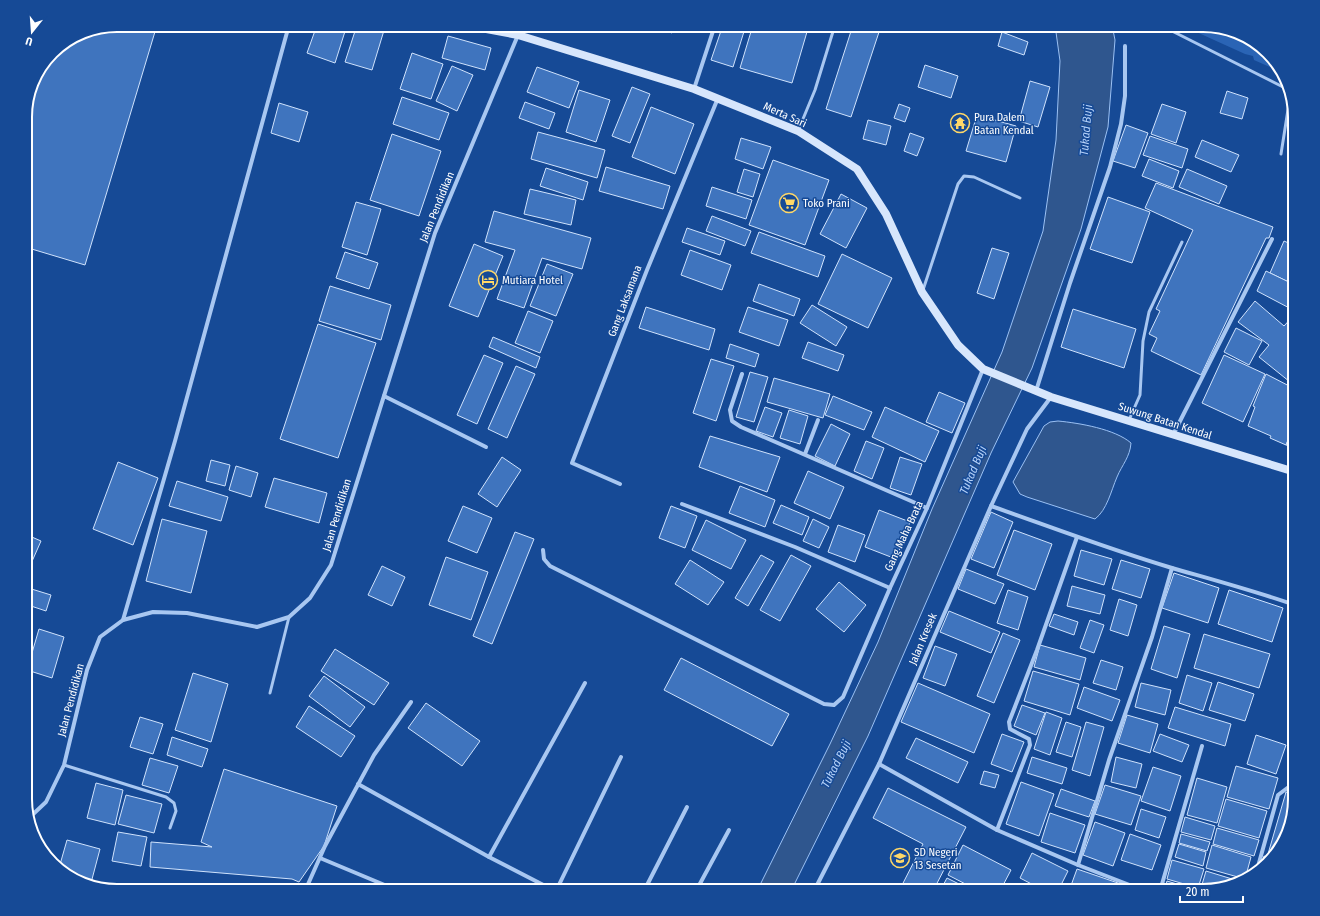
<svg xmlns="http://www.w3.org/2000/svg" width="1320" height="916" viewBox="0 0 1320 916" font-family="'Fira Sans Condensed',sans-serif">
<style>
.green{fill:#2a64b5}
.water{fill:#2f568e;stroke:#9bc1f4}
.building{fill:#3f74be;stroke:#cfe2fc}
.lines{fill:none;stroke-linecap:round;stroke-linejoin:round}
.lane{stroke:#a8c7f1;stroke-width:3}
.street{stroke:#a8c7f1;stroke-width:4}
.secondary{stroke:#d7e6fc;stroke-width:8}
.labels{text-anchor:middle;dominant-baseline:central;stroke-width:3;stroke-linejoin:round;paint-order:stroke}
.street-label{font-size:11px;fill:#fff;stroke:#164a96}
.poi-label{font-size:11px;fill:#fff;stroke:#164a96;text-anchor:start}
.water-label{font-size:12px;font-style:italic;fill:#b5d1f8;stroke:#164a96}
.rim{fill:none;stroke:#fff;stroke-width:2}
</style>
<rect width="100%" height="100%" fill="#164a96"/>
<path class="green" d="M1181,25h22l51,16 31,35 1,4 -6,-1 -8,-11 -18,-8 -1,-4 -8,-2z"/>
<g class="water">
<path d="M1055,25h57l3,15 -7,87 -27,102 -49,139 -41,85 -123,283 -77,155h-34l73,-147 48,-102 54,-133 70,-157 41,-121 13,-91 4,-79z"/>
<path d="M1058,421c21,2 57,8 73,22 -1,14 -9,22 -14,34 -6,14 -10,33 -22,42l-68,-22 -7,-3 -7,-12 31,-56 6,-4z"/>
</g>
<g class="building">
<path d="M117,25h40l-72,240 -60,-18v-133l12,-40 15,-22 30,-20z"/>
<path d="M317,25h30l-12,38 -28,-10z"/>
<path d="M357,25h20l8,2 -13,43 -27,-8z"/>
<path d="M668,25h22l-19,8z"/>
<path d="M723,25h23l-13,42 -22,-7z"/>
<path d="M753,25h56l-17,58 -52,-15z"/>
<path d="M853,25l28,1 -30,91 -25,-8z"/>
<path d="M1002,32l26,10 -4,13 -26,-9z"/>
<path d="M448,36l43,12 -6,22 -43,-12z"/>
<path d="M412,53l31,11 -12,35 -31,-10z"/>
<path d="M925,65l33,11 -7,22 -33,-11z"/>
<path d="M452,66l21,9 -16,36 -21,-10z"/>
<path d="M537,67l42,15 -10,26 -42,-16z"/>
<path d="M1030,81l20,6 -12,40 -19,-6z"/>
<path d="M632,87l18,7 -20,49 -18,-7z"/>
<path d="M579,90l31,10 -14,42 -30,-10z"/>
<path d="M1227,91l21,7 -6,21 -22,-6z"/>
<path d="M402,97l47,16 -10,27 -46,-16z"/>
<path d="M525,102l30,11 -6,16 -30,-11z"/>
<path d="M279,103l29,9 -9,30 -28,-9z"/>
<path d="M899,104l11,4 -5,14 -11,-4z"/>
<path d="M1162,104l24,8 -10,31 -25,-9z"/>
<path d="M651,107l43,17 -19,50 -43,-17z"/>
<path d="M1294,114l1,3v35l-7,-1z"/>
<path d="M977,115l39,11 -10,36 -40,-11z"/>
<path d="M868,120l23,6 -5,19 -23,-6z"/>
<path d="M1126,125l22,8 -13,35 -22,-7z"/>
<path d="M538,132l67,18 -8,28 -66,-19z"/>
<path d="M910,133l14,5 -7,18 -13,-5z"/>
<path d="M392,134l49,17 -22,65 -49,-16z"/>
<path d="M1150,136l38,13 -6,19 -39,-13z"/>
<path d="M741,138l30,9 -8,22 -28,-10z"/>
<path d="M1202,140l37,15 -8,17 -36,-15z"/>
<path d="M1149,159l30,12 -6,17 -31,-12z"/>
<path d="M773,160l56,20 -24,65 -56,-20z"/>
<path d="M606,167l64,19 -7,23 -64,-18z"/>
<path d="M546,168l42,14 -5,18 -43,-14z"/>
<path d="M744,169l16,5 -7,23 -16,-5z"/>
<path d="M1187,169l40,17 -8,18 -40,-17z"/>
<path d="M1156,183l117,44 -4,11h-3l-65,137 -50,-24 6,-13 -8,-4 11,-23 -4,-2 37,-79 -48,-22z"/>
<path d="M712,187l40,13 -6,19 -40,-13z"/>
<path d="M530,189l46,11 -5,25 -47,-11z"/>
<path d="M841,194l26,14 -21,40 -26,-14z"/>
<path d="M1108,197l42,15 -18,51 -42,-14z"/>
<path d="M356,202l25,7 -14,46 -25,-8z"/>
<path d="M494,211l97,27 -9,31 -40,-11 -18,50 -27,-9 18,-49 -30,-8z"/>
<path d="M712,216l39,15 -6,15 -39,-15z"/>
<path d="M687,228l38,13 -5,14 -38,-13z"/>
<path d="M759,232l66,24 -7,21 -67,-24z"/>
<path d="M1284,241l11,5v39l-25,-12z"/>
<path d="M474,244l29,12 -25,61 -29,-11z"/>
<path d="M992,248l17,5 -15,46 -17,-6z"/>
<path d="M690,250l41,15 -9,25 -41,-15z"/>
<path d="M345,252l33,11 -9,26 -33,-11z"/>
<path d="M842,254l50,24 -24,50 -50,-24z"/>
<path d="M547,264l26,10 -17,42 -26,-10z"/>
<path d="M1266,271l29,14v26l-38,-20z"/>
<path d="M759,284l41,15 -6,17 -41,-15z"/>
<path d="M330,286l61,19 -10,35 -62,-19z"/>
<path d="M1255,301l29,25 11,-12v72l-36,-29 10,-12 -31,-23z"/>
<path d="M812,305l35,22 -11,19 -36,-23z"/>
<path d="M646,307l69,22 -6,21 -70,-22z"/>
<path d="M748,307l40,13 -9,26 -40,-14z"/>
<path d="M1073,309l63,20 -12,39 -63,-21z"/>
<path d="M528,311l25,10 -13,32 -25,-10z"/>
<path d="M318,324l58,19 -38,115 -58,-19z"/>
<path d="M1236,328l26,13 -13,24 -25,-13z"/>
<path d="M493,337l47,20 -4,11 -47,-21z"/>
<path d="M808,342l36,13 -6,16 -36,-13z"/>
<path d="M730,344l29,10 -4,13 -29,-9z"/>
<path d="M484,355l19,8 -26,61 -20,-9z"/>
<path d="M1224,355l41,19 -22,48 -41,-19z"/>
<path d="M711,359l23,7 -18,55 -23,-8z"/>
<path d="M516,366l19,8 -28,64 -19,-9z"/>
<path d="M750,372l18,5 -14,45 -18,-5z"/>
<path d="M1266,374l29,15v34l-9,22 -16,-7 1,-2 -23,-10 7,-19 -2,-1z"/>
<path d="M774,378l56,16 -7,24 -56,-16z"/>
<path d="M939,392l26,11 -13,30 -26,-11z"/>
<path d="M833,396l39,16 -8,18 -39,-15z"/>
<path d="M765,407l17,6 -9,24 -17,-6z"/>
<path d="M885,407l54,24 -14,31 -53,-25z"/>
<path d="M789,410l19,6 -8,28 -20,-6z"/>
<path d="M1295,423v25l-9,-3z"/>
<path d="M831,424l19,10 -15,32 -20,-10z"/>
<path d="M710,436l70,21 -13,35 -68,-25z"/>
<path d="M866,441l18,7 -12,31 -18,-8z"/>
<path d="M502,457l19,13 -24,37 -19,-13z"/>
<path d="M900,457l22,7 -11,31 -21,-7z"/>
<path d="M211,460l19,5 -5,21 -19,-5z"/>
<path d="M118,462l40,16 -25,67 -40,-16z"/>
<path d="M236,466l22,7 -7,24 -22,-7z"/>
<path d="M808,471l36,16 -14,32 -36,-16z"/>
<path d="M274,478l53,15 -8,30 -54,-16z"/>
<path d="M177,481l51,16 -7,24 -52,-15z"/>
<path d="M740,486l35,14 -10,27 -36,-14z"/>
<path d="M781,505l28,12 -7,18 -29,-12z"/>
<path d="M463,506l29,12 -15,35 -29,-12z"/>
<path d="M671,506l26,10 -12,32 -26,-10z"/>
<path d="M879,510l31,12 -14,37 -31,-12z"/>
<path d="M991,512l22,10 -19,46 -23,-9z"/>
<path d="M162,519l45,12 -16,62 -45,-12z"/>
<path d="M813,519l16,8 -10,21 -16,-7z"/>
<path d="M706,520l40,20 -15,29 -39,-19z"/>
<path d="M838,525l27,10 -10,27 -27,-10z"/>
<path d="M1014,530l38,14 -17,46 -38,-15z"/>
<path d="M515,532l19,7 -42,105 -19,-8z"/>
<path d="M25,534l16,7 -15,34 -1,-1z"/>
<path d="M1081,550l31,9 -8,26 -30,-9z"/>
<path d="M761,555l13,7 -26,44 -13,-8z"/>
<path d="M791,555l20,11 -31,55 -20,-11z"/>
<path d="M446,557l42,15 -17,48 -42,-15z"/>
<path d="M690,560l34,22 -16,23 -33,-21z"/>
<path d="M1121,560l29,9 -9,29 -29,-9z"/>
<path d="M382,566l23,11 -13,29 -24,-11z"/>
<path d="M966,569l38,15 -9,20 -37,-15z"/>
<path d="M1174,573l45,15 -11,35 -46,-15z"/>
<path d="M839,582l27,23 -22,27 -28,-23z"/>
<path d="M1072,586l33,9 -5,19 -33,-8z"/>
<path d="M25,587l26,8 -5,16 -21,-7z"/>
<path d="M1008,590l20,7 -10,33 -21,-7z"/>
<path d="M1229,590l54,18 -11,34 -54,-18z"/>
<path d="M1119,599l18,6 -9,31 -18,-6z"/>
<path d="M949,611l51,21 -9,21 -51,-21z"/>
<path d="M25,614l7,2 -7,20z"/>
<path d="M1054,614l24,8 -4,13 -25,-9z"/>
<path d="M1090,620l14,5 -10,28 -14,-5z"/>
<path d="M1164,626l26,8 -13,44 -26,-9z"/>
<path d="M39,629l25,8 -12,41 -25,-8z"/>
<path d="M1003,633l17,7 -26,63 -17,-7z"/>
<path d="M1204,634l66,20 -11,34 -65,-20z"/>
<path d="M1040,645l46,13 -6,22 -46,-13z"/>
<path d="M935,646l22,8 -12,32 -22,-8z"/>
<path d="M335,649l54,34 -15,22 -53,-34z"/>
<path d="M681,658l108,56 -17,32 -108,-56z"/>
<path d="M1101,660l22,7 -7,23 -23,-7z"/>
<path d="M1033,671l46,13 -9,31 -46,-14z"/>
<path d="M193,673l35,11 -17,58 -36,-12z"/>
<path d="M1187,675l25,8 -9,28 -24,-8z"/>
<path d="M324,676l41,31 -15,20 -41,-31z"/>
<path d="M1218,682l36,12 -9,27 -36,-11z"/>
<path d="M918,683l72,31 -16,39 -73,-31z"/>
<path d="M1141,683l30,7 -6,25 -30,-8z"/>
<path d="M1084,687l36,13 -8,21 -35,-13z"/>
<path d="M426,703l54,38 -18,25 -54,-38z"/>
<path d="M1022,705l23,8 -9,22 -22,-9z"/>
<path d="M309,706l46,30 -14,21 -45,-30z"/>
<path d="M1175,707l56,17 -6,22 -57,-18z"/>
<path d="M1046,712l16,6 -12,37 -16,-6z"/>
<path d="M1127,715l31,9 -8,29 -32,-10z"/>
<path d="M140,717l23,7 -10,30 -23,-7z"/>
<path d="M1066,722l15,5 -9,30 -16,-5z"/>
<path d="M1086,722l18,5 -14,49 -18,-6z"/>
<path d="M1002,734l22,8 -12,30 -21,-8z"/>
<path d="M1160,734l29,11 -7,17 -29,-11z"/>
<path d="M1256,735l30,10 -10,29 -29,-10z"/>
<path d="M172,737l36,12 -6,18 -35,-12z"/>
<path d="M916,738l52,24 -10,21 -52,-25z"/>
<path d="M1032,757l35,11 -5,16 -35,-11z"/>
<path d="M1116,757l26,7 -6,24 -25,-6z"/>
<path d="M150,758l28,8 -9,27 -27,-8z"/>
<path d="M1236,766l42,12 -9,31 -42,-12z"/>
<path d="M1153,767l28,9 -11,35 -29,-10z"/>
<path d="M224,769l113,37 -13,40 -25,36 -7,-3 -142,-12 1,-25 61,5 -11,-5z"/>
<path d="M984,771l15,4 -4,13 -15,-4z"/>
<path d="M1197,778l30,9 -10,36 -30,-8z"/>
<path d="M1021,782l33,12 -15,42 -33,-12z"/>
<path d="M96,783l27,7 -8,35 -28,-7z"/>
<path d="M1105,785l36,11 -10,29 -36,-11z"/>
<path d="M888,788l78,39 -33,64h-34l24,-47 -50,-26z"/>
<path d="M1061,789l34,12 -6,16 -34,-11z"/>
<path d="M1286,792l9,2v5l-16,51 -6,6 -5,-2z"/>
<path d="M126,795l36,9 -8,29 -36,-9z"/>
<path d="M1226,799l41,12 -8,27 -41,-12z"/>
<path d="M1141,809l25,8 -7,21 -24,-8z"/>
<path d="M1050,813l35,12 -10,28 -34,-11z"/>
<path d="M1185,817l30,9 -4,14 -30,-8z"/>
<path d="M1095,822l30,11 -12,33 -30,-11z"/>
<path d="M1217,828l42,12 -5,16 -41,-12z"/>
<path d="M118,832l29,5 -6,29 -29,-5z"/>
<path d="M1130,834l31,11 -9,25 -31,-10z"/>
<path d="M1181,834l29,8 -3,9 -28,-8z"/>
<path d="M67,840l33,9 -9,34 -25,-8 -7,-7z"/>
<path d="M1179,844l27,8 -3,14 -28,-9z"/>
<path d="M963,845l48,25 -11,21h-21l-31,-16z"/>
<path d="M1212,845l39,12 -6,22 -39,-11z"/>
<path d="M1032,853l36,18 -10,20h-13l-25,-13z"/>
<path d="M1264,856l6,2 -9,8z"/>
<path d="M1172,860l32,9 -6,19 -31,-9z"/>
<path d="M1077,869l41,14 -2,8h-47z"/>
<path d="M1206,871l36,11 -35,8 -6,-2z"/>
<path d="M947,878l22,11 -1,2h-28z"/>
<path d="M1167,881l30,9v1h-33z"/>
<path d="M1123,885l18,6h-20z"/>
</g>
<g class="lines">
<g class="lane">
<path d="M1165,25l-1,2 125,63"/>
<path d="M798,131l17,-41 20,-65"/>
<path d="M1281,154l9,-57"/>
<path d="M923,290l35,-106 6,-8 10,1 46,21"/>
<path d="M1129,420l11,-25 3,-54 6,-29 33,-70"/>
<path d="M270,693l19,-76"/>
<path d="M64,765l102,32 8,6 2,8 -6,17"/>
</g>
<g class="street">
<path d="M694,89l21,-64"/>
<path d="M742,374l-12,36 2,11 9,6 186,81"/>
<path d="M1036,391l34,-108 40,-116 11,-43 4,-28v-50"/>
<path d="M384,396l102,51"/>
<path d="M1173,435l99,-196"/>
<path d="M805,454l13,-34"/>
<path d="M620,484l-48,-21 75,-193 71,-172"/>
<path d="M682,504l113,43 95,41"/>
<path d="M991,506c60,21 120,44 181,62 42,12 83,23 123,37"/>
<path d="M543,550l1,9 6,7 274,138 10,1 9,-8 47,-109 37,-80 56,-139"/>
<path d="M123,620l52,-179 114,-416"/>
<path d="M879,764l118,66 81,35 67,26"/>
<path d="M358,784l131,73 66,34"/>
<path d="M29,818l17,-16 18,-37 23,-95 13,-33 23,-17 30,-8 34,1 70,14 32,-10 21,-19 21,-33 104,-332 83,-198"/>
<path d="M997,830l33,-85 -1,-6 -19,-10 -1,-7 28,-72 40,-113"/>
<path d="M489,857l96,-174"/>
<path d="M320,858l79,33"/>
<path d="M1078,865l31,-105 43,-123 20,-69"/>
<path d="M1257,870l21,-75 12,-9 5,1"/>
<path d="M305,891l20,-45 49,-91 37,-53"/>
<path d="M556,891l65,-134"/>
<path d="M644,891l43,-84"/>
<path d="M696,891l33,-61"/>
<path d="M814,891l65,-127 112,-258 36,-77 24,-32"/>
<path d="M1160,891l42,-145"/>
</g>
<path class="secondary" d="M465,25l53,10 176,54 104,42 59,38 29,45 36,78 36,53 25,24 68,28 244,75"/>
</g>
<defs>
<symbol id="temple-ring" viewBox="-11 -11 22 22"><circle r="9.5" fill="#164a96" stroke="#ffd868" stroke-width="1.5"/><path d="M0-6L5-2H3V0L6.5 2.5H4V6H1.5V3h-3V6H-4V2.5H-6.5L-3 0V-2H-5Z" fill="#ffd868"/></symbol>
<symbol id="supermarket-ring" viewBox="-11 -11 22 22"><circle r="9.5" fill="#164a96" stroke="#ffd868" stroke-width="1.5"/><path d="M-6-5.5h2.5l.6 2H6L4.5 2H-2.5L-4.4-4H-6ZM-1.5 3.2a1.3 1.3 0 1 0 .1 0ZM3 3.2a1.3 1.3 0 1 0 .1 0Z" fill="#ffd868"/></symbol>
<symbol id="hotel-ring" viewBox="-11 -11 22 22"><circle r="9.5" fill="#164a96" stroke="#ffd868" stroke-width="1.5"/><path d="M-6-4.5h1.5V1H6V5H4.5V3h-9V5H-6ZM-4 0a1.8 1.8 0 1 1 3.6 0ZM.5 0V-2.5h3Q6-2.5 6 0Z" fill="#ffd868"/></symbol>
<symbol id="school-ring" viewBox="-11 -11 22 22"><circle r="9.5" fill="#164a96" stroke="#ffd868" stroke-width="1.5"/><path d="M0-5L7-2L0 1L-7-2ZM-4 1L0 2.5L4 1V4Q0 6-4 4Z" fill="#ffd868"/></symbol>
</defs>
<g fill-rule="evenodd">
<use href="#temple-ring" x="949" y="112" width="22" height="22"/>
<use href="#supermarket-ring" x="778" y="192" width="22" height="22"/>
<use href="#hotel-ring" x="477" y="269" width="22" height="22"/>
<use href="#school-ring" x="889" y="847" width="22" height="22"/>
</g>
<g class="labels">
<g class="street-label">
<text transform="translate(785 115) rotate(24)">Merta Sari</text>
<text transform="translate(437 207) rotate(-68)">Jalan Pendidikan</text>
<text transform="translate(625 301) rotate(-69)">Gang Laksamana</text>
<text transform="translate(1165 421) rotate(18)">Suwung Batan Kendal</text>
<text transform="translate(337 515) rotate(-73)">Jalan Pendidikan</text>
<text transform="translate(904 536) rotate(-65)">Gang Maha Brata</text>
<text transform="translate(923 639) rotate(-67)">Jalan Kresek</text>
<text transform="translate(71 700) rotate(-75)">Jalan Pendidikan</text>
</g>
<g class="poi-label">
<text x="974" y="117">Pura Dalem<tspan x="974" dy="13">Batan Kendal</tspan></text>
<text x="803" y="203">Toko Prani</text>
<text x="502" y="280">Mutiara Hotel</text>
<text x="914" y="852">SD Negeri<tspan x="914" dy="13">13 Sesetan</tspan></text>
</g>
<g class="water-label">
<text transform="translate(1086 130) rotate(-85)">Tukad Buji</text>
<text transform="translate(973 470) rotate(-67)">Tukad Buji</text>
<text transform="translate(836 764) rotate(-63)">Tukad Buji</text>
</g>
</g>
<path d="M0 0H1320V916H0ZM117 32H1203A85 85 0 0 1 1288 117V799A85 85 0 0 1 1203 884H117A85 85 0 0 1 32 799V117A85 85 0 0 1 117 32Z" fill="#164a96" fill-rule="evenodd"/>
<path class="rim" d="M117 32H1203A85 85 0 0 1 1288 117V799A85 85 0 0 1 1203 884H117A85 85 0 0 1 32 799V117A85 85 0 0 1 117 32Z"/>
<g transform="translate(32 32) rotate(197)" stroke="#164a96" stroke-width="3" paint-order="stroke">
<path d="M0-3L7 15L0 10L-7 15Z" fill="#ffffff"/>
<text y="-6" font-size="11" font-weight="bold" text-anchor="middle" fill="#ffffff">U</text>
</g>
<path d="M1180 896v6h63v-6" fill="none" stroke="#ffffff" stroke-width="2"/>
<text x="1186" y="896" font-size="12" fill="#ffffff" stroke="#164a96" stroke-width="3" paint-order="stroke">20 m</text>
</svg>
